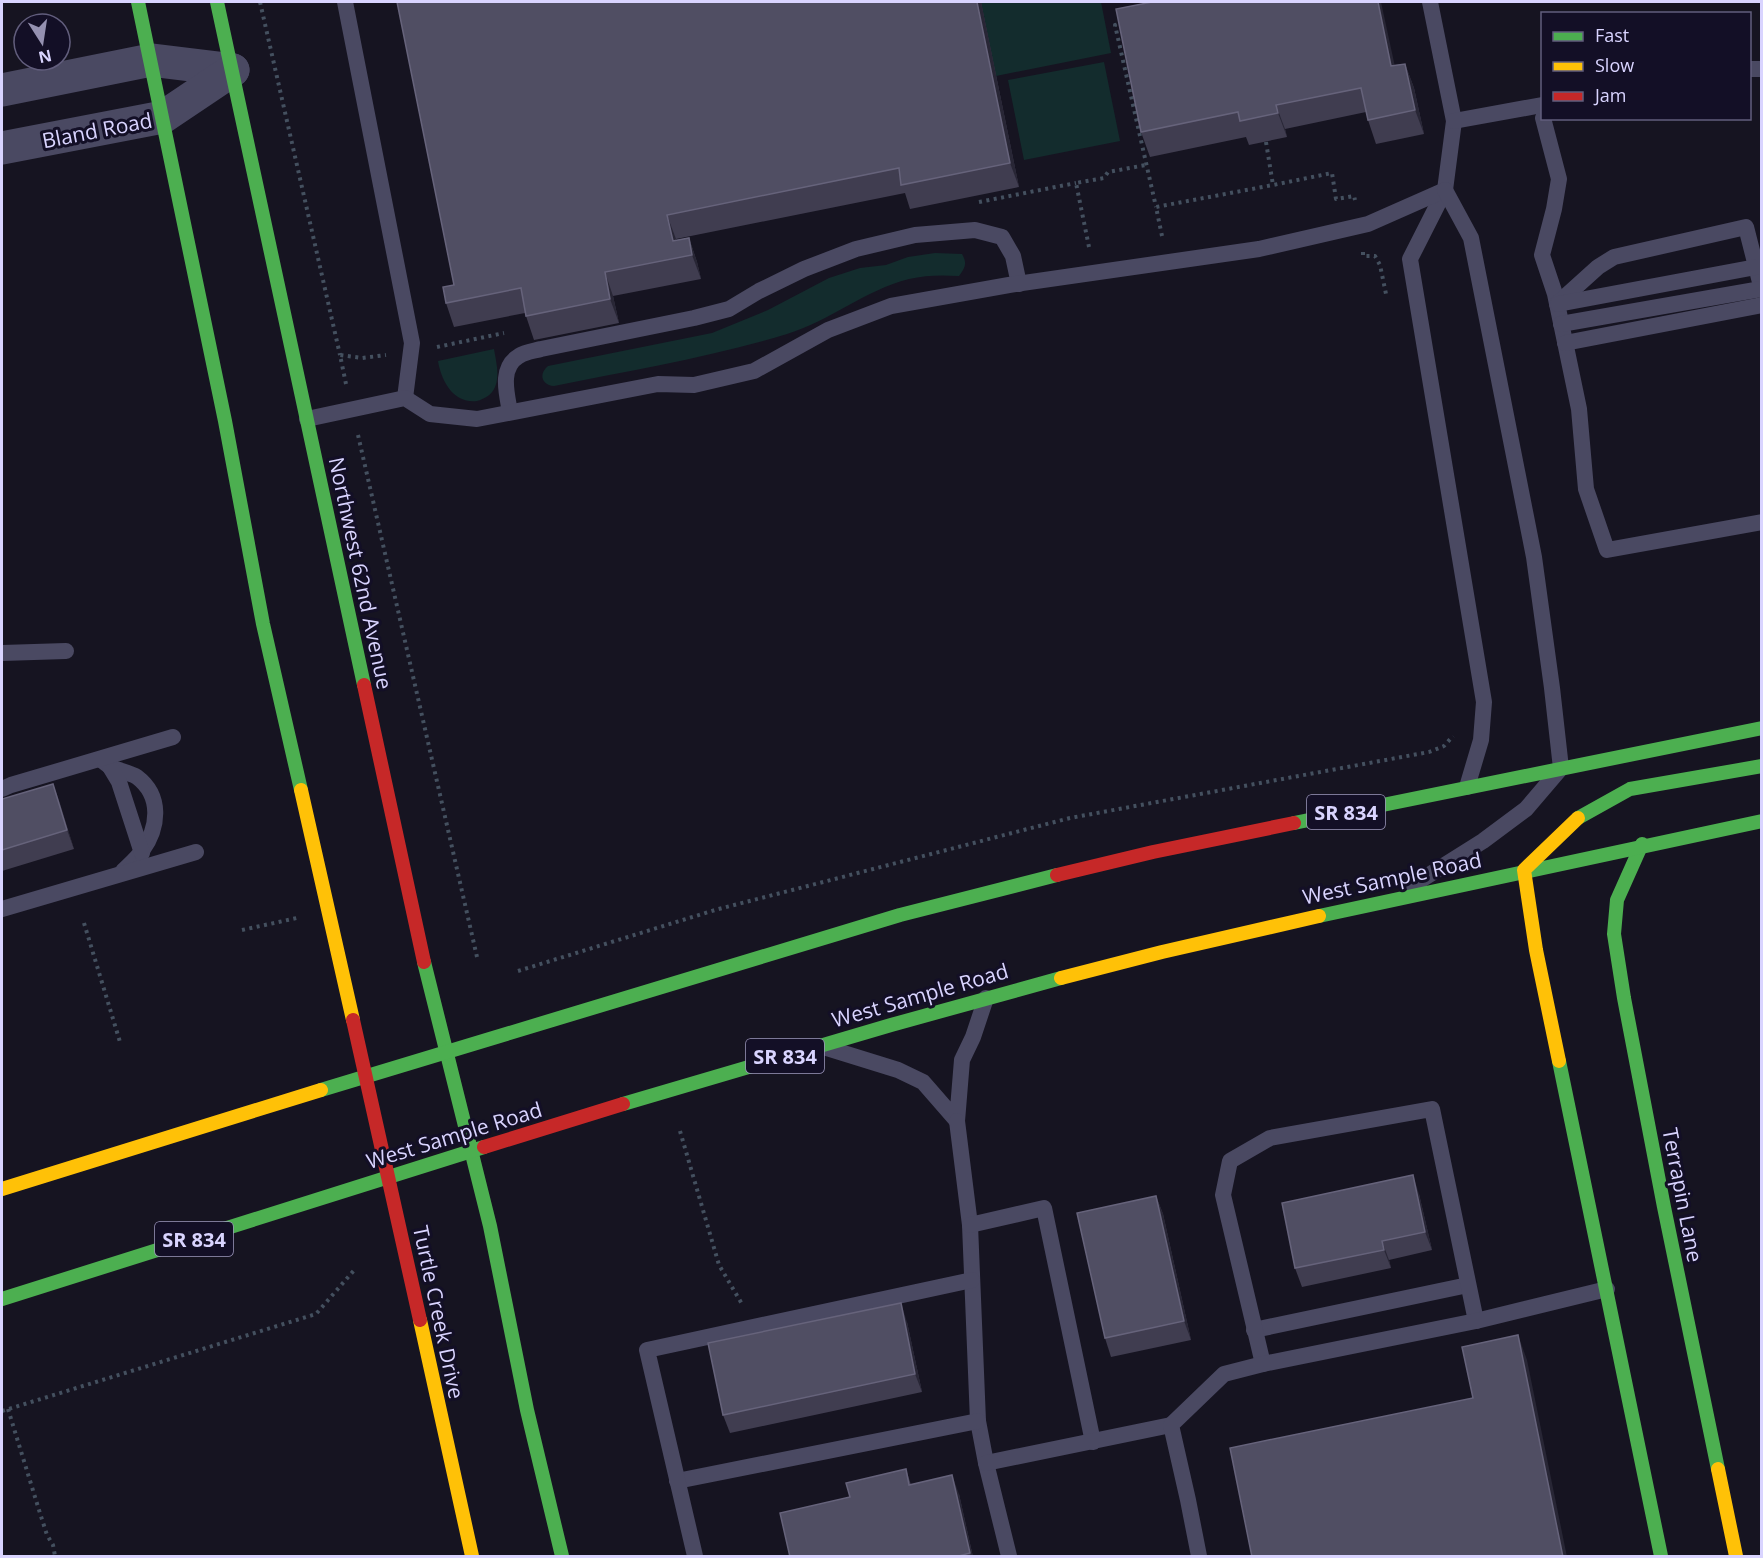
<svg xmlns="http://www.w3.org/2000/svg" width="1763" height="1558" viewBox="0 0 1763 1558" font-family="'Open Sans',sans-serif">
<style>
.green{fill:#132c2d}
.lines{fill:none;stroke-linecap:round;stroke-linejoin:round}
.path{stroke:#44505f;stroke-width:4;stroke-dasharray:3 4.5;stroke-linecap:butt}
.lane{stroke:#4a4962;stroke-width:16}
.street{stroke:#4a4962;stroke-width:33}
.fast{stroke:#4caf50;stroke-width:14}
.slow{stroke:#ffc107;stroke-width:14}
.jam{stroke:#c62828;stroke-width:14}
.wall{fill:#403d50}
.shaded-wall{fill:#282635}
.building{fill:#504e63;stroke:#66637b;stroke-width:1.5}
.labels{text-anchor:middle;dominant-baseline:central;stroke-width:6;stroke-linejoin:round;paint-order:stroke}
.shield{fill:#130f26;stroke:#9e99be;stroke-width:1.5}
.shield-label{font-size:20px;font-weight:bold;fill:#d9d4ff}
.street-label{font-size:21px;fill:#d9d4ff;stroke:#130f26}
</style>
<rect width="100%" height="100%" fill="#161421"/>
<g class="green">
<path d="M981,2h120l10,51 -115,23z"/>
<path d="M1104,62l16,79 -96,19 -16,-80z"/>
<path d="M935,253l27,1c5,9 4,13 -3,22 -18,-1 -33,-1 -50,3 -44,11 -79,42 -122,55 -76,23 -155,36 -233,52 -12,-1 -16,-12 -6,-20l164,-33 56,-23 61,-32 31,-10 26,-3 22,-8z"/>
<path d="M494,349c2,12 6,27 1,38 -3,8 -11,12 -18,14 -24,3 -36,-21 -39,-40z"/>
</g>
<g class="lines">
<g class="path">
<path d="M260,2l80,353"/>
<path d="M1124,23l-9,2 41,182"/>
<path d="M1266,142l7,43 59,-12 4,26 18,-3 1,4"/>
<path d="M979,202l97,-19"/>
<path d="M1162,236l-6,-29 117,-22"/>
<path d="M1089,247l-13,-64 28,-5 4,-6 38,-7"/>
<path d="M1363,252v4h12l5,9 6,29"/>
<path d="M437,347l67,-14"/>
<path d="M346,384l-6,-29 22,3 24,-3"/>
<path d="M358,435l119,522"/>
<path d="M84,923l36,119"/>
<path d="M242,930l55,-12"/>
<path d="M518,971l197,-61 355,-92 359,-66 15,-6 9,-10"/>
<path d="M680,1131l39,134 23,39"/>
<path d="M8,1409l31,101 8,25 6,10 2,11"/>
<path d="M2,1411l314,-97 40,-46"/>
</g>
<g class="lane">
<path d="M345,2l67,341 -7,55"/>
<path d="M1430,2l24,119 -9,69 -35,69 74,443 -3,38 -14,47"/>
<path d="M1750,69h12"/>
<path d="M1543,118l16,61 -5,30 -12,46 13,39 24,115 7,80 21,61 155,-28"/>
<path d="M1454,121l88,-16"/>
<path d="M1557,304l41,-37 16,-10 132,-30 16,63"/>
<path d="M1558,304l198,-37"/>
<path d="M1561,324l200,-35"/>
<path d="M1565,343l197,-38"/>
<path d="M510,412c-3,-18 -11,-44 9,-56 6,-4 15,-5 22,-7l153,-31 35,-9 30,-18 45,-22 52,-20 59,-14 60,-5 27,7 11,19 6,28"/>
<path d="M307,419l98,-21 25,16 47,5 181,-35 36,1 60,-14 74,-41 63,-24 118,-21 250,-36 109,-25 77,-34"/>
<path d="M2,653l64,-2"/>
<path d="M100,759c3,2 7,6 11,8 8,4 18,5 26,10 25,19 22,50 5,74 -5,7 -13,14 -19,20"/>
<path d="M110,767l9,15 23,71"/>
<path d="M2,789l9,-4 162,-48"/>
<path d="M1413,885l70,-44 43,-32 35,-41 -9,-80 -18,-131 -63,-319 -26,-48"/>
<path d="M2,909l194,-57"/>
<path d="M827,1048l71,22 25,12 34,39 5,-61 11,-23 13,-39"/>
<path d="M957,1121l13,104 8,196 8,42 23,93"/>
<path d="M970,1225l74,-17 49,234"/>
<path d="M1254,1330l214,-45"/>
<path d="M1263,1364l-40,-169 7,-34 40,-23 162,-29 44,212"/>
<path d="M986,1463l185,-38"/>
<path d="M677,1481l301,-60"/>
<path d="M695,1556l-48,-206 325,-70"/>
<path d="M1199,1556l-11,-56 -17,-75 53,-51 39,-10 213,-43 131,-32"/>
</g>
<g class="street">
<path d="M2,90l149,-30 82,10"/>
<path d="M2,148l161,-31 70,-47"/>
</g>
<g class="fast">
<path d="M138,2l87,419 38,203 38,166"/>
<path d="M217,2l147,683"/>
<path d="M1578,818l52,-29 132,-23"/>
<path d="M1294,823l468,-95"/>
<path d="M1642,844l-25,56 -3,34 10,64 40,209 54,262"/>
<path d="M1319,916l443,-95"/>
<path d="M424,962l66,264 37,184 35,146"/>
<path d="M1559,1061l102,495"/>
<path d="M321,1090l579,-175 157,-40"/>
<path d="M623,1104l268,-79 170,-47"/>
<path d="M2,1299l482,-152"/>
</g>
<g class="slow">
<path d="M301,790l52,230"/>
<path d="M1061,978l101,-26 157,-36"/>
<path d="M1559,1061l-23,-111 -12,-80 54,-52"/>
<path d="M2,1189l319,-99"/>
<path d="M420,1320l52,236"/>
<path d="M1718,1469l18,87"/>
</g>
<g class="jam">
<path d="M364,685l60,277"/>
<path d="M1057,875l96,-23 141,-29"/>
<path d="M353,1020l67,300"/>
<path d="M484,1147l139,-43"/>
</g>
</g>
<g class="wall">
<path d="M397,2h584l38,185 -109,22 -5,-16 -229,46v1l13,-2 8,24 4,17 -88,17 6,27 -85,17 -9,-27 -71,14 -8,-24 8,-18z"/>
<path d="M1405,64l9,24 10,46 -48,10 -8,-24 -2,-8 -81,17 2,8 -38,8 -3,-8 -96,20 -9,-25 254,-67z"/>
<path d="M53,784l21,65 -72,22v-72z"/>
<path d="M1419,1194l13,56 -43,10 2,8 -89,19 -7,-19z"/>
<path d="M1156,1196l7,18 28,126 -80,17 -6,-19z"/>
<path d="M907,1322l15,70 -192,41 -7,-18z"/>
<path d="M906,1469l5,16 48,9 14,63h-183l60,-60z"/>
</g>
<g class="shaded-wall">
<path d="M977,2h4l38,185 -9,-24z"/>
<path d="M1378,2h3l19,88 -9,-24z"/>
<path d="M1405,64l9,24 10,46 -9,-24z"/>
<path d="M1276,105l9,24 2,8 -9,-24z"/>
<path d="M667,215l9,24 4,18 -7,-16z"/>
<path d="M689,238l8,24 4,17 -9,-24z"/>
<path d="M605,272l8,24 6,27 -9,-24z"/>
<path d="M53,784l7,19 14,46 -7,-19z"/>
<path d="M1413,1175l6,19 13,56 -7,-18z"/>
<path d="M1156,1196l7,18 28,126 -7,-19z"/>
<path d="M1382,1241l7,19 2,8 -7,-18z"/>
<path d="M901,1303l6,19 15,70 -7,-18z"/>
<path d="M1518,1335l9,25 40,197h-4z"/>
<path d="M952,1475l7,19 14,63h-2l-1,-4z"/>
</g>
<g class="building">
<path d="M397,2h580l33,161 -109,22 -2,-17 -232,47 6,26 16,-3 3,17 -87,17 5,27 -84,17 -5,-28 -75,15 -3,-16 11,-2z"/>
<path d="M1152,2h226l13,64 14,-2 10,46 -47,10 -7,-32 -85,17 2,8 -38,8 -2,-9 -97,20 -25,-123z"/>
<path d="M53,784l14,46 -65,20v-51z"/>
<path d="M1413,1175l12,57 -43,9 2,9 -89,18 -13,-65z"/>
<path d="M1156,1196l28,125 -79,17 -28,-125z"/>
<path d="M901,1303l14,71 -192,41 -15,-72z"/>
<path d="M1518,1335l45,222h-311l-22,-109 243,-50 -11,-51z"/>
<path d="M906,1469l3,16 43,-10 18,78 -15,4h-165l-10,-44 70,-16 -4,-14z"/>
</g>
<g class="labels">
<g class="shield">
<rect x="1307" y="795" width="78" height="34" rx="4.5"/>
<rect x="746" y="1039" width="78" height="34" rx="4.5"/>
<rect x="155" y="1222" width="78" height="34" rx="4.5"/>
</g>
<g class="shield-label">
<text x="1346" y="812">SR 834</text>
<text x="785" y="1056">SR 834</text>
<text x="194" y="1239">SR 834</text>
</g>
<g class="street-label">
<text transform="translate(97 130) rotate(-11)">Bland Road</text>
<text transform="translate(361 573) rotate(78)">Northwest 62nd Avenue</text>
<text transform="translate(1392 878) rotate(-12)">West Sample Road</text>
<text transform="translate(920 995) rotate(-16)">West Sample Road</text>
<text transform="translate(454 1135) rotate(-17)">West Sample Road</text>
<text transform="translate(1683 1195) rotate(79)">Terrapin Lane</text>
<text transform="translate(439 1312) rotate(78)">Turtle Creek Drive</text>
</g>
</g>
<rect width="1763" height="1558" fill="none" stroke="#d9d4ff" stroke-width="6"/>
<rect x="1541" y="12" width="210" height="108" fill="#130f26" stroke="#625e7d" stroke-width="1.5"/>
<rect x="1553" y="32" width="30" height="9" fill="#4caf50" stroke="#625e7d" stroke-width="1.5"/>
<text x="1595" y="42" font-size="18" fill="#d9d4ff">Fast</text>
<rect x="1553" y="62" width="30" height="9" fill="#ffc107" stroke="#625e7d" stroke-width="1.5"/>
<text x="1595" y="72" font-size="18" fill="#d9d4ff">Slow</text>
<rect x="1553" y="92" width="30" height="9" fill="#c62828" stroke="#625e7d" stroke-width="1.5"/>
<text x="1595" y="102" font-size="18" fill="#d9d4ff">Jam</text>
<g transform="translate(42 42) rotate(168)"><circle r="28" fill="#130f26" stroke="#625e7d" stroke-width="1.5"/>
<path d="M0-4.5L10 22L0 15L-10 22Z" fill="#9591b1"/>
<text y="-9" font-size="16" font-weight="bold" text-anchor="middle" fill="#d9d4ff">N</text>
</g>
</svg>
